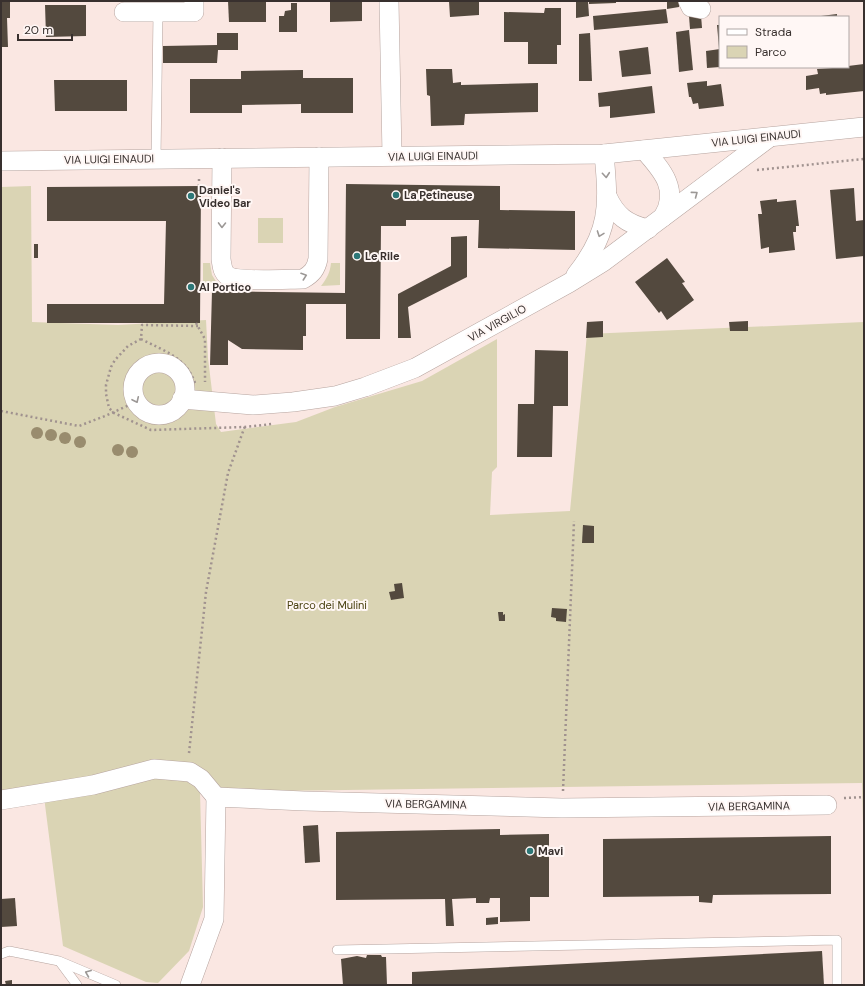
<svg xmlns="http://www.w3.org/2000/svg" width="865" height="986" viewBox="0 0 865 986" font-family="'DM Sans',sans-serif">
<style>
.green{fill:#dad4b4}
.building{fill:#53493e}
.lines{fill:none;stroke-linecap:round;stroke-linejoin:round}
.service-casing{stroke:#b6a49f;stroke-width:10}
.minor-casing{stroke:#b6a49f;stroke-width:20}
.path{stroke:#a0928f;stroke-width:2.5;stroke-dasharray:2 3;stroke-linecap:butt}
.service{stroke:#fff;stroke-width:9}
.minor{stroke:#fff;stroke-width:19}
.tree{fill:#998c6e}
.oneway{stroke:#9c9896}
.poi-dot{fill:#2d7777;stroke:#fff7f5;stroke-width:1.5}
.labels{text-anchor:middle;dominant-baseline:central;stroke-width:4;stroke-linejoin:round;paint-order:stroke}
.street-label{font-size:11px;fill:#38302e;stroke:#fff7f5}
.poi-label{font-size:11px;font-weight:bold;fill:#38302e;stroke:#fff7f5;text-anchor:start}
.park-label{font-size:11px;fill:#49410f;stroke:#fff7f5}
</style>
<rect width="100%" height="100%" fill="#fae7e2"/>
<g class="green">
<path d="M31,186l1,136 86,3 88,-5 2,38 8,66 5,8 75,-10 39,-15 87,-26 75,-42v128l-5,5 -2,43 80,-4 17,-177 277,-12v545l-2,-84 -662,9 3,115 -14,44 -31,32 -12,-1 -83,-36 -20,-157 -42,5v-607z"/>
<rect x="258" y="218" width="25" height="25"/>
<path d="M203,263h7l2,12 7,11h-16z"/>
<path d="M331,263h9v22l-19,1c6,-8 9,-13 10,-23z"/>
</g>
<g class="building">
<path d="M1,1h9v17h-3l1,29h-7z"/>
<path d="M228,1h38v21h-37z"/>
<path d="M330,1h32v20l-32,1z"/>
<path d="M449,1h30v14l-29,2z"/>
<path d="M588,1l1,15 -13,2v-16z"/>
<path d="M589,1h27v2l-27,1z"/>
<path d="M667,1h12v6l-12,2z"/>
<path d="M291,3h6v29h-18v-16h5l1,-5 6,-1z"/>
<path d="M45,5h41v31l-40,1z"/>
<path d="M545,8h16v37h-4v19h-29v-22h-24v-30l40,1z"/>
<path d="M666,9l2,14 -74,7 -1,-14z"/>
<path d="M837,14v3h-16v-1z"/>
<path d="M701,15l1,13 -12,1 -1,-13z"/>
<path d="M717,25h3v23h-1z"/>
<path d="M689,30l4,40 -14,2 -3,-40z"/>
<path d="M217,33h21v17h-20l-1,13h-54v-17l54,-1z"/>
<path d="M590,33l2,48h-13v-47z"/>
<path d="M648,47l3,27 -29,3 -3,-26z"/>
<path d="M720,49v18l-13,1 -1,-17z"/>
<path d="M864,64v27l-38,4v-2l-6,1 -1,-6 -13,2v-14l12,-2 -1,-5 31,-2v-1z"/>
<path d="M426,69h26l1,14 8,-1v3l77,-2v29l-73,2 -1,11 -33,1 -1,-30 -3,-1z"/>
<path d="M303,70v8h50v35h-52v-9l-59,1v8h-52v-34h51v-8z"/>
<path d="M54,80h73v31h-72z"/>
<path d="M707,81v5l14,-2 3,22 -25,3 -1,-6 -5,1 -2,-7h-2l-2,-14z"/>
<path d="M652,86l3,27 -45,5v-12l-11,1 -1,-14z"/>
<path d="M346,184l154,2v24l75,1v39l-97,-2 1,-28h-73v6h-25l-1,113h-34v-35h-40v32h-3v14l-61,-1 -14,-9v25h-18l2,-74 133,2z"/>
<path d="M201,186l-1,137h-153v-19h117l2,-83h-119v-34z"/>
<path d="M854,188l2,33 8,-1v36l-28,3 -6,-69z"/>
<path d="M777,199v3l19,-2 3,26h-3v6h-3l2,18 -26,3v-6l-8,2 -3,-35h4l-2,-13z"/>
<path d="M467,236v41l-59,30 3,31h-13v-44l53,-28v-29z"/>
<rect x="34" y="244" width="4" height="14"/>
<path d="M667,258l18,24 -3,1 12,17 -27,20 -6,-9 -2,2 -24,-31z"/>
<path d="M603,321v16l-17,1 1,-16z"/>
<path d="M748,321v10h-18l-1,-9z"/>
<path d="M535,350l33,1v55h-15l-1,51h-35l1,-53h16z"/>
<path d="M583,525l11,1v17h-12z"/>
<path d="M402,583l2,15 -13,2 -2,-8 6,-1 -1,-7z"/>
<path d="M552,608l15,1 -1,13 -10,-1v-3l-5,-1z"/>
<path d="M498,612h5v3l2,-1v7h-6z"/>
<path d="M318,825l2,37 -15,1 -2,-37z"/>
<path d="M500,829v6l49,-1v63h-19v24l-30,1v-24h-10l-1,5h-13v-5l-24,1 2,27h-8l-1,-27 -109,1v-68z"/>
<path d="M831,836v58l-118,1 -1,8 -13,-1v-6l-96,1v-58z"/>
<path d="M15,898l2,28 -16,1v-28z"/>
<path d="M498,917v7l-12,1v-7z"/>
<path d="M822,951l2,34h-412v-13z"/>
<path d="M367,955h14l1,2h4l1,28h-44l-2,-26 16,-3 9,2z"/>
<path d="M12,980v5h-6l-1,-4z"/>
</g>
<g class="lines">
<defs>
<g id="service">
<path d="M156,159l2,-147"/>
<path d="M337,950l500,-10v45"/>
<path d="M1,954l8,-3 50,10 57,24"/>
<path d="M60,962l17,23"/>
</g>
<g id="minor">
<path d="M389,1l3,155"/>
<path d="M688,1l3,6 10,2"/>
<path d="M124,12h70v-11"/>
<path d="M644,150c18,20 36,40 19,67"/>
<path d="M222,158l-1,101c1,6 1,13 7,17 10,6 60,3 75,3 9,-5 13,-10 15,-20l1,-102"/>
<path d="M1,161l603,-7 260,-27"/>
<path d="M607,196c9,20 20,28 41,33"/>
<path d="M576,275c34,-43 33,-69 28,-121"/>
<circle cx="159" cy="389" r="26"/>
<path d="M182,399l71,6 40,-3 42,-6 30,-9 50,-19 154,-85 34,-21 167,-125"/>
<path d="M1,800l92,-15 61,-16 36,3 11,7 15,18"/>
<path d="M190,985l24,-66 2,-122 88,4 258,7 265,-3"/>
</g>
</defs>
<use href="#service" class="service-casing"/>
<use href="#minor" class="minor-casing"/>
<g class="path">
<path d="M757,170l107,-11"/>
<path d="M199,186v-9"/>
<path d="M196,323l9,16v43"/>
<path d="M141,339l-13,7 -13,14 -4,7 -5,18v9l3,14 5,5 37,17 94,-3 27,-3"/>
<path d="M195,383c-9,-26 -31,-32 -54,-44l1,-14 56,1"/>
<path d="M1,411l78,15 26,-10 31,-14"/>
<path d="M189,753l17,-161 22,-119 17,-47"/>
<path d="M563,791l11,-270"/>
<path d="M844,798l20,-1"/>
</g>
<use href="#service" class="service"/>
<use href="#minor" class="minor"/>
</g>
<g class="tree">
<circle cx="37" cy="433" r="6"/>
<circle cx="51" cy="435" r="6"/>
<circle cx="65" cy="438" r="6"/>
<circle cx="80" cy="442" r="6"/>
<circle cx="118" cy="450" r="6"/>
<circle cx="132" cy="452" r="6"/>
</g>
<defs><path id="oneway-chevron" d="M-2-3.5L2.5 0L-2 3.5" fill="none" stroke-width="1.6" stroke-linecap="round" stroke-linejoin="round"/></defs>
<g class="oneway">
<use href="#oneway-chevron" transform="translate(606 175) rotate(85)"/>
<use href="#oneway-chevron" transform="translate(695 194) rotate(-37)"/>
<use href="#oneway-chevron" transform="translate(222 225) rotate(91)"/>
<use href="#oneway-chevron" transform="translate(600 234) rotate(110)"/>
<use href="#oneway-chevron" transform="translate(304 276) rotate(-19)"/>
<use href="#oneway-chevron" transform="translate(136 400) rotate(65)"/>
<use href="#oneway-chevron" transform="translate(88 973) rotate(-158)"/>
</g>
<g class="poi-dot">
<circle cx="396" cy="195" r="4"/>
<circle cx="191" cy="196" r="4"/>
<circle cx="357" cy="256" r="4"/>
<circle cx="191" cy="287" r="4"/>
<circle cx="530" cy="851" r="4"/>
</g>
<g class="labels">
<g class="street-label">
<text transform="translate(756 138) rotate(-6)">VIA LUIGI EINAUDI</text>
<text transform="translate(433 156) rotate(-1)">VIA LUIGI EINAUDI</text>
<text transform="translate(109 159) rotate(-1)">VIA LUIGI EINAUDI</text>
<text transform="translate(497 323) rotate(-29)">VIA VIRGILIO</text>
<text transform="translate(426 804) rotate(1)">VIA BERGAMINA</text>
<text transform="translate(749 806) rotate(-1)">VIA BERGAMINA</text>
</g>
<g class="poi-label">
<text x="199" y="190">Daniel's<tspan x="199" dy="13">Video Bar</tspan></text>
<text x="404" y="195">La Petineuse</text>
<text x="365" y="256">Le Rile</text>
<text x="199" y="287">Al Portico</text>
<text x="538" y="851">Mavi</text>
</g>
<g class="park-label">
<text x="327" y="605">Parco dei Mulini</text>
</g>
</g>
<rect width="865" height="986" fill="none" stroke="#38302e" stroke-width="4"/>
<rect x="719" y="16" width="130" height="52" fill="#fff7f5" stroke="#afa7a5"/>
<rect x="727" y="29" width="20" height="6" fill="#ffffff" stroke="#afa7a5"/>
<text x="755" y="36" font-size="12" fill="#38302e">Strada</text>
<rect x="727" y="46" width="20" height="12" fill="#dad4b4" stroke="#afa7a5"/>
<text x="755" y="56" font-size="12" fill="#38302e">Parco</text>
<path d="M18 34v6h54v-6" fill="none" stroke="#38302e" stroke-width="2"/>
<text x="24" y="34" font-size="12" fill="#38302e" stroke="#fff7f5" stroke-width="3" paint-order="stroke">20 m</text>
</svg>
